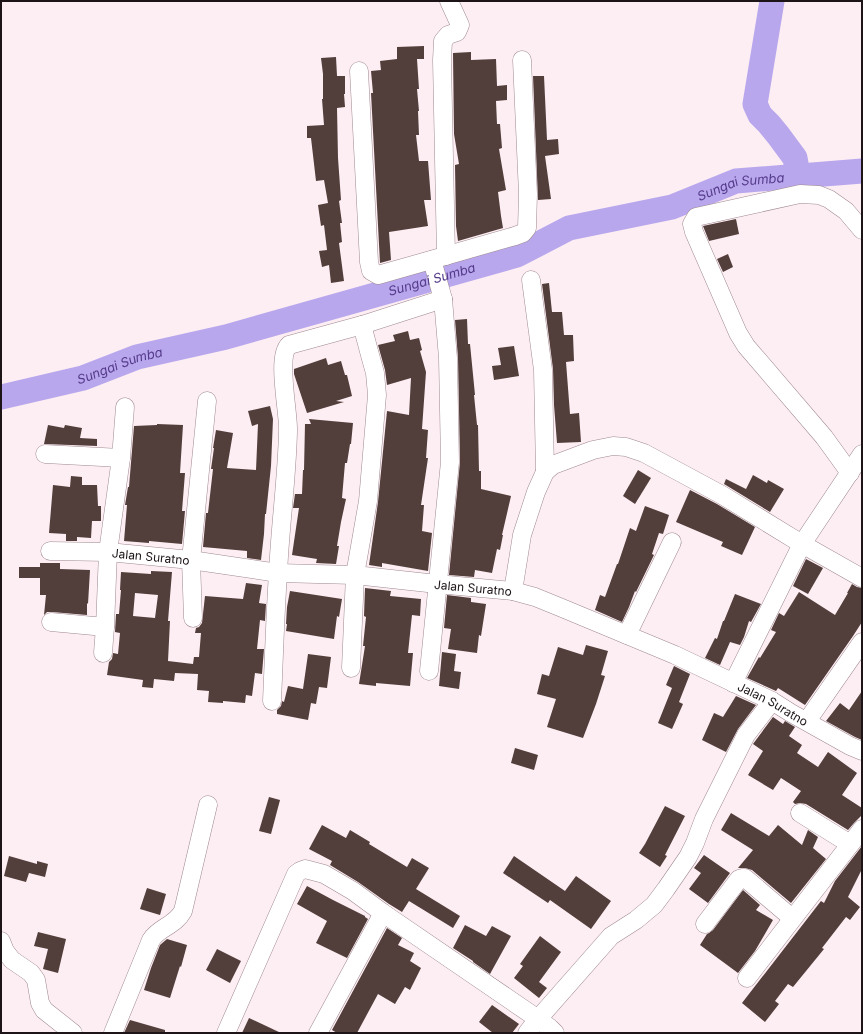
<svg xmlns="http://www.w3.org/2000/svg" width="863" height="1034" viewBox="0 0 863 1034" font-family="Inter,sans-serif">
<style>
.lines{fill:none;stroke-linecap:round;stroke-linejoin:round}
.river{stroke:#b8a7ed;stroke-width:25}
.building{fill:#523e3b;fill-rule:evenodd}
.minor-casing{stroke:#9f8990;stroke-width:19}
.minor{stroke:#fff;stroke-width:18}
.labels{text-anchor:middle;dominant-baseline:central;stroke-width:4;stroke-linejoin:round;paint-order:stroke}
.street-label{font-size:12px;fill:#1c1416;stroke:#fff}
.water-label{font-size:13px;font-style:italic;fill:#543a8b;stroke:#fff}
</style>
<rect width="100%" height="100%" fill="#fdeef3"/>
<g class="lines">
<g class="river">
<path d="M772,1l-17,103 5,11 9,9 9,11 17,23 2,11 -1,7"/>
<path id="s1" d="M1,397l82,-19 54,-21 89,-20 291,-82 52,-27 103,-21 64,-26 126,-10"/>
</g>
</g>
<g class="building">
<path d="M424,46v13h-7l2,30h-2l2,22h-1l1,24h-3l3,26h9l3,39h-7l4,26 -39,6 2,28 -11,3 -9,-170h2l-2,-22 10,-1 -1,-9 17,-2v-12z"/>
<path d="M471,52v8l25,-1 1,27 10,-1v15l-11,1 1,23h3l2,24 -3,1 7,41 -8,2 3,24 2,12 -45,13 -2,-15 -1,-61 4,-1 -5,-30 -1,-81z"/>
<path d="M336,57l1,19h8v18h-1l1,13 -8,1 1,50 3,42 -2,1 3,22h-2l2,19 -3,1 5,38 -13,2 -2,-18 -7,2 -3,-16 8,-1 -3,-25 -3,1 -3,-21 10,-2 -4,-23 -8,1 -5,-43h-4v-12l17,-1 -2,-26h1v-25l-2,-16z"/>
<path d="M533,76h11l3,64 11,-1 1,15 -14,2 6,43 -13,1z"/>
<path d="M736,219l3,15 -30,7 -6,-15z"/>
<path d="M728,254l5,13 -10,5 -6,-13z"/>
<path d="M549,283l3,29h10l2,23h9l1,26 -8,1 4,52 9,-1 2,29 -24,1 -3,-38 -1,-36 -11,-85z"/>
<path d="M467,319l1,25h2l5,51h-1l3,30h1l1,46h2v18l30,7 -9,39h1l-3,15 -3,-1 -5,24 -17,-3 -1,7 -25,-2 11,-113 -2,-104 -3,-38z"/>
<path d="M408,331l2,9 9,-2 3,12 -2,1 6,21 -4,57 6,1 -2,28h2l-7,47h3l-2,26 10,2 -4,38 -46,-8v4l-13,-2 9,-63 9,-91 22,4 2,-37 -24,7 -2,-15 -7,-25 17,-4 -2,-6z"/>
<path d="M514,346l5,30 -25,4 -2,-14 9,-1 -3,-17z"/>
<path d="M326,358l2,7 13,-4 4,14h2l5,21 -16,5 8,1 -37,11 -13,-39v-5z"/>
<path d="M270,406l3,13 -2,47 -5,48h-1l-1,20 -3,26 -14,-2v-7l-44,-4 3,-34h2l5,-44h-2l3,-21h-1l3,-18 17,3 -6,35 29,2 2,-46 -6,2 -4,-15z"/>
<path d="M309,419l44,4 -2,21h-1l-3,19h-2l-3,35 4,1 -5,23 -4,24h2l-3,18 -20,-1 1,-4 -25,-4 7,-47h-6l2,-14h7l1,-24h1l1,-46h6z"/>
<path d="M157,424l26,1 -3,48h5l-3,38h3l-3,33 -33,-3v2l-25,-2 3,-36h-2l3,-18h1l5,-61 23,-1z"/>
<path d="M48,425l16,3 1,-3 17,3 -2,10 17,1v7l-53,-2z"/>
<path d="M638,470l13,8 -16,26 -12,-8z"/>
<path d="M753,475l14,8 1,-3 16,9 -14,23 -46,-28 2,-5 20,10z"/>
<path d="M71,476l11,1v8h15l1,21h3v15h-9l-1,17 -14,-1v4h-11v-7l-17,-1 4,-48 17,2z"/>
<path d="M690,490l27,14 38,23 -13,28 -21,-9 2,-4 -47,-20z"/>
<path d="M645,506l24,9 -6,19 -4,-1 -7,21 2,1 -18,37 -1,-1 -6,16 -7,15 -27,-12 5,-15 5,2 12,-33h1l12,-36 6,3z"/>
<path d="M806,559l17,9 -15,26 -15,-8z"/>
<path d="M40,563h20v6l30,1 -2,34 -1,-1v12l-35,-3h-5l-3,3 2,-20h-6v-17h-21v-11h21z"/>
<path d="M151,571l21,1 -4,49h2l-2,40 25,3 1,-7h5l2,-24h-6l1,-5 3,-1 3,-4 3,-27 38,3 3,-16 16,2 -3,18 7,1 -1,17 -5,-1 -3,29h7l-2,25 -7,-1 -3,23 -6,-1 -1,8 -22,-2v2l-15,-1 1,-11 -12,-1 1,-16 -23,-1 -1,8 -20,-2 -1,9 -11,-1 1,-7 -36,-5 2,-13 3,-3 1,-6 5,1 2,-21 -5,-1 1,-18h3l2,-24h-1l1,-18 30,2zM135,593l23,2 -3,23 -22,-2z"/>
<path d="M852,584l5,3 5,1v34l-9,14 -48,69 -27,-17 -2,3 -29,-13 12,-21 1,1 16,-26 -5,-2 8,-17 5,3 15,-24 36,23 13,-22h-1z"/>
<path d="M365,588l26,3 -1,5 31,3 -1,17 -8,-1 -4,38h5l-3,33 -34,-3v3l-17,-2 6,-38h-2l3,-29 -2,-1z"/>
<path d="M290,591l52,8 -3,18 -2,-1 -3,23 -48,-8 1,-7h-1l1,-17z"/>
<path d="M735,594l26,10 -10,18 -2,-1 -5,16 -4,8 -10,-3 -10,23 -15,-7 10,-20 2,1 6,-18h1z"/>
<path d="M447,595l24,3v4l15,2 -5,32 -2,-1 -2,18 -29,-4 3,-20 -7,-1z"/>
<path d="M586,645l22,6 -7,24 4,1 -9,28 -13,34 -36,-11 9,-28 -19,-5 5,-20 7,2 9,-29 25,8z"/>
<path d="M442,652l14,2 -2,17 7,1 -2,17 -20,-3z"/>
<path d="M308,654l23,3 -4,31 -8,-1 -3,17 -5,-1 -3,17 -31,-6v-4l4,-4 1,-5 2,1 4,-16 15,3z"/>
<path d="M674,666l16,8 -11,28 4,2 -11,25 -14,-6 14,-35 -6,-3z"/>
<path d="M862,691v49l-7,-3 -29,-16 14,-18 9,7z"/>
<path d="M736,696l20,9 -18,24 -12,23 -24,-12 12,-27 9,4z"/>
<path d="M773,717l10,7 2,-3 10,6 -6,9 13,9 -5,8 21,14 10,-15 29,21 -15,22 20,13v7l-8,8 -6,7 -42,-26 -6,-1 -5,1 -2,-2 8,-11 -20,-13 -8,12 -25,-15 15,-24 -10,-7z"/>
<path d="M515,748l23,7 -4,15 -23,-7z"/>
<path d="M269,797l11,3 -9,34 -12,-3z"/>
<path d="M665,806l20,10 -20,39 2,1 -7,11 -21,-14 6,-9z"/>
<path d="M731,813l38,23 9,-11 24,20 6,-15 10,7 -5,11 13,11 -35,44 -39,-33 -7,-2h-7l15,-18 -32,-20z"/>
<path d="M322,825l24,13 4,-8 20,12 -1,2 38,23 5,-9 17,10 -13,21 44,27 -7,12 -44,-27 -7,11 -13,-8 -31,-22 -28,-17 2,-4 -23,-12z"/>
<path d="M862,846v23l-14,28 12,10 -10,13 -4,-3 -24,31 2,1 -31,38 -5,-3 -13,17 4,3 -14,18 -23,-19 79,-102 3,2 11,-22z"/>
<path d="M704,855l26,18 -22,30 -19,-14 12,-16 -7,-5z"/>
<path d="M9,856l28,8v-3l11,3 -3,13 -16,-4 -3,9 -22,-6z"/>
<path d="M514,856l51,35 11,-15 35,25 -20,28 -41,-29 -2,3 -45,-30z"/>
<path d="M307,886l26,14 32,16v1l3,2 -21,39 -31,-15 11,-22 -30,-17z"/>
<path d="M147,888l19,6 -6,21 -20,-6z"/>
<path d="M743,890l17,15 -4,5 17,10 -18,31 -17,22 -38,-28 7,-11 2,-1 4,-3z"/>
<path d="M465,925l21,11 6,-10 19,10 -21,38 -17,-12v-1l-20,-13z"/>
<path d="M387,928l15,10 -4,7 16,8 -4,8 11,7 -11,22 -5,-3 -10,17 -17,-10 -21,39h-20l-5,-3z"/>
<path d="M38,932l28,7 -8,34 -15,-4 5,-20 -14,-3z"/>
<path d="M540,936l21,16 -22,30 8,6 -8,10 -25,-20 9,-12 -3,-2z"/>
<path d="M167,939l20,6 -6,22 -1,-1 -10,32 -26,-8 7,-22 9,-23z"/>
<path d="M217,949l24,12 -11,22 -24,-13z"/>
<path d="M492,1005l27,19 -7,9h-19l-14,-11z"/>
<path d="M249,1018l32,15h-39z"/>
<path d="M130,1020l35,10v3h-41z"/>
</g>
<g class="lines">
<defs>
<g id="minor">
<path d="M359,71l10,191 2,9 7,4 137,-39 8,-3 4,-5 1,-34 -6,-134"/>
<path d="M446,256l-4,-196 1,-19 5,-6 9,-3 3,-7 -11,-24"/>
<path d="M531,280l12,90 2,102"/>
<path d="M45,454l76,4"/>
<path d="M850,473l-26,-36 -78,-91 -8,-13 -44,-101 -2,-8 4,-7 104,-23 19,1 10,4 17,12 16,19"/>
<path id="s2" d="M50,551l58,1 83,8 87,13 77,2 82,9 76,7 22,6 27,11 113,47 97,46 19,12 59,33 12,5"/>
<path d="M513,591l9,-56 14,-43 9,-20 8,-7 40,-15 20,-4 13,1 18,6 78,42 80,49 60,34"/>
<path d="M193,618l-2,-58 16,-159"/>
<path d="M51,622l54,5 3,-75 13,-94 4,-51"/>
<path d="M627,635l45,-93"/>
<path d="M103,653l2,-26"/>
<path d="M351,668l4,-93 13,-74 9,-106 -2,-22 -5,-18 -8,-30"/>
<path d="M429,671l21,-209 -2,-104 -5,-59 -11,-39"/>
<path d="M733,683l69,-139 60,-90"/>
<path d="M272,701c2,-42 3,-85 6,-127 2,-48 9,-95 10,-143 1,-18 -12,-74 1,-86l73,-20 81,-26"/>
<path d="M807,721l55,-79"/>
<path d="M800,813l50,31"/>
<path d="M705,924l34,-45 3,-1h3l47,40"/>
<path d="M1,941l4,10 7,9 19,13 5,7 4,23 4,7 29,23"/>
<path d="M747,978l115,-149"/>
<path d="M113,1033l38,-93c8,-13 24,-14 32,-29l25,-106"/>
<path d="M226,1033l70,-159 4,-3 5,-2 19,5 29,17 30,22 155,106 12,9 5,5"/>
<path d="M318,1033l65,-120"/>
<path d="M527,1033l11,-14 73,-83 25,-16 18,-15 12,-16 22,-32 7,-14 9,-24 42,-84 26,-34"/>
</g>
</defs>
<use href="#minor" class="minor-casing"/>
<use href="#minor" class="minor"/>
</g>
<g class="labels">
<g class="street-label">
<text stroke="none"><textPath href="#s2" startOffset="101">Jalan Suratno</textPath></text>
<text stroke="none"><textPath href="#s2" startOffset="425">Jalan Suratno</textPath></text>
<text stroke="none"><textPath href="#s2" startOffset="749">Jalan Suratno</textPath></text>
</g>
<g class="water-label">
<text stroke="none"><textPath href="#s1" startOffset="772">Sungai Sumba</textPath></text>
<text stroke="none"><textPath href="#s1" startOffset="447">Sungai Sumba</textPath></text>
<text stroke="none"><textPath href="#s1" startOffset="123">Sungai Sumba</textPath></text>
</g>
</g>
<rect width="863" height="1034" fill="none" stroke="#1c1416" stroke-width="4"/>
</svg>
